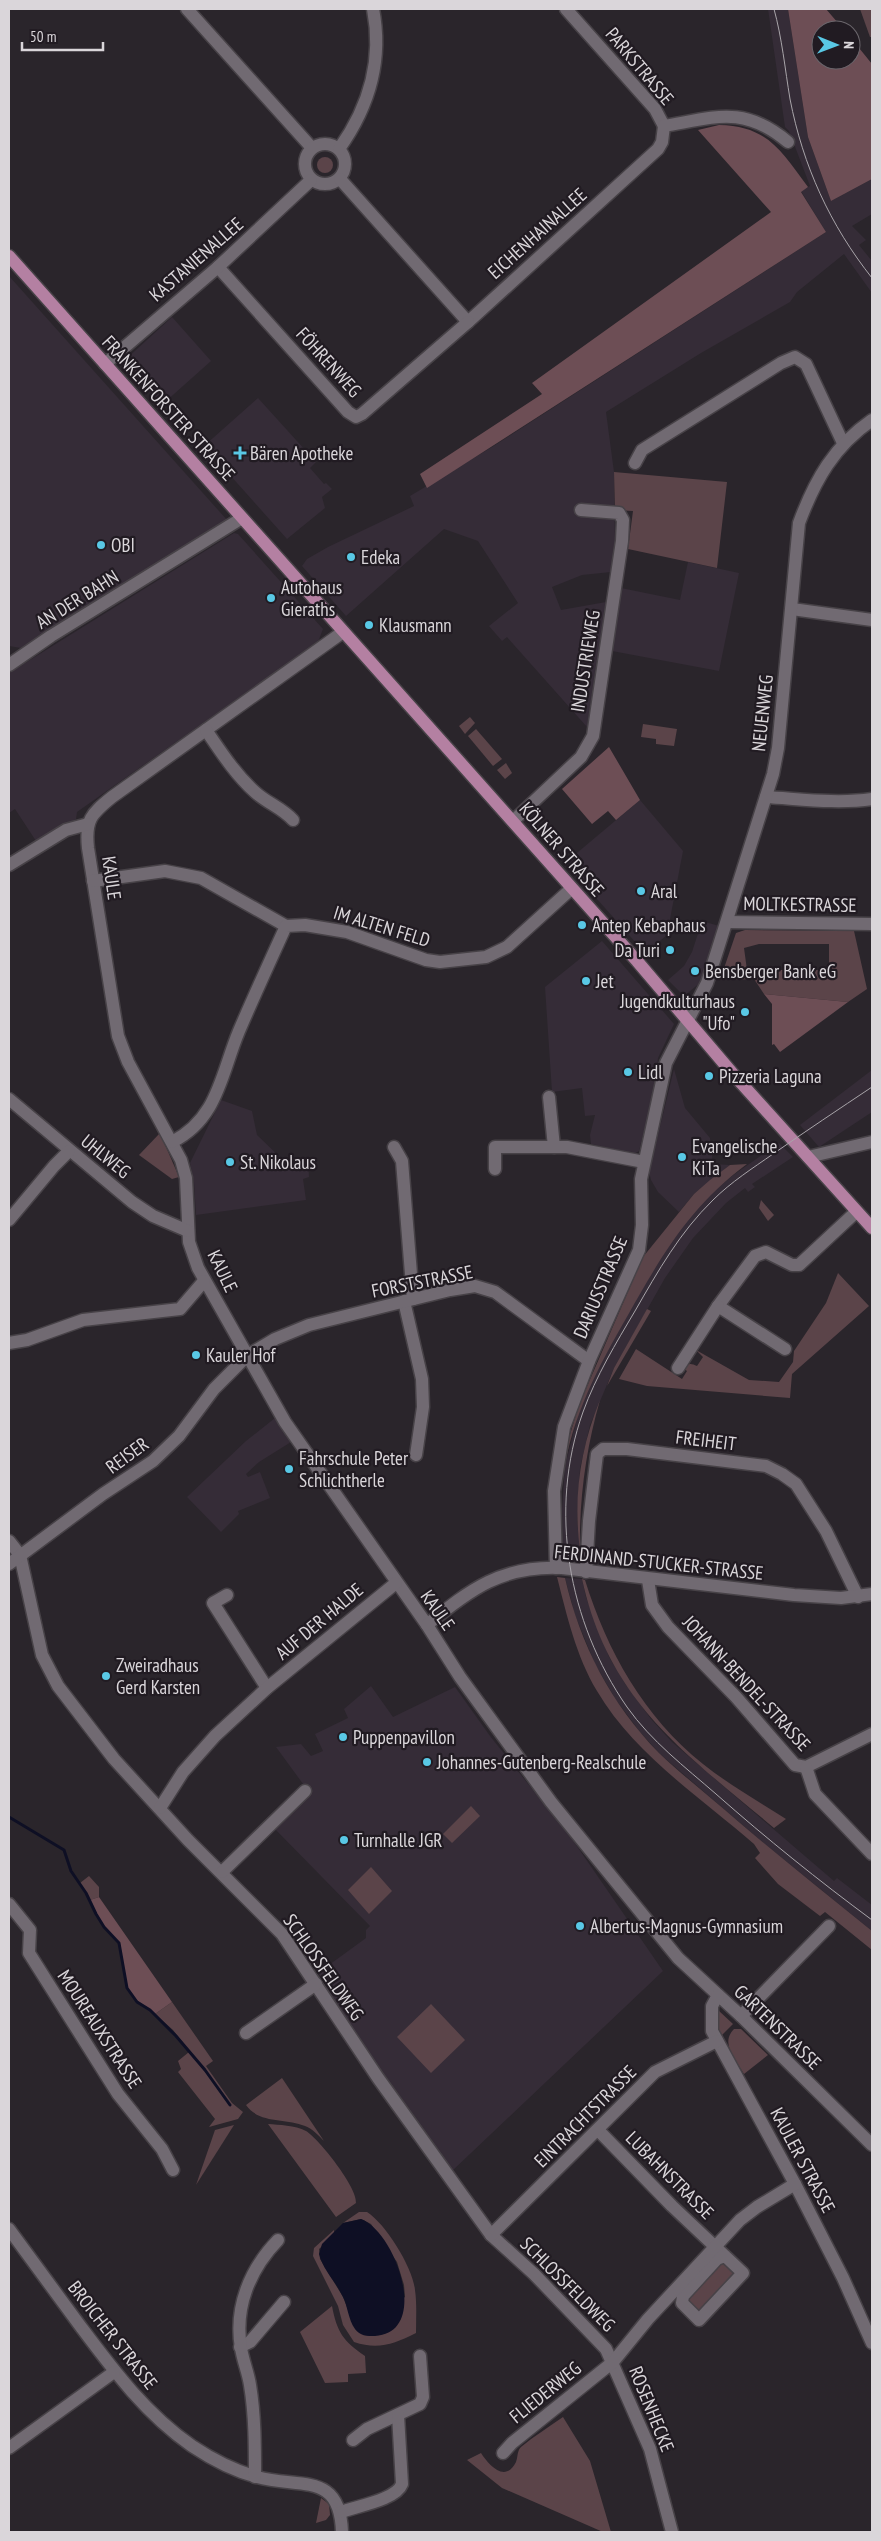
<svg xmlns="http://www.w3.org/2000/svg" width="881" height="2541" viewBox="0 0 881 2541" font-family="'PT Sans Narrow',sans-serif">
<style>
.built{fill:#352c37}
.green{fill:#5b4449;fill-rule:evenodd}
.forest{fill:#6d4e55}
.water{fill:#0e0f24}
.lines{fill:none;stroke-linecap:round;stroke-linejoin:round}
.stream{stroke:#0e0f24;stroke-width:3}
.minor-casing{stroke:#474247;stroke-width:15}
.major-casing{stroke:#474247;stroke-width:15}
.minor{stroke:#716a72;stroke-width:12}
.major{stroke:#b480a2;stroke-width:12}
.tram{stroke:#a9a5aa;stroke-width:1}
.poi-dot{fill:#59c8e5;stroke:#211b22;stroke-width:2}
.labels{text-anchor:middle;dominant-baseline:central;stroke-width:4.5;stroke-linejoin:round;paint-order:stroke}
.street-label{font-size:19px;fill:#dad6da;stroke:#211b22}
.poi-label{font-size:19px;fill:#dad6da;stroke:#211b22;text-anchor:start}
</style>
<rect width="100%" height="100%" fill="#2a252b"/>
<g class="built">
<path d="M768,9h20l20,128 23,64 41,-22v35l-20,12 14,14 -7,5 13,16v32l-28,-39 -47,38 -7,10 -89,51 -95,59 8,60 1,72 -4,28 -29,3 -30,12 9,23 45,-8 -19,125 -80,-90 -5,4 -13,-15 29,-23 -40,-62 -34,-12 -98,87 -44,-50 5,-7 21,-12 86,-41 -4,-10 82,-49 334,-215 -25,-41 9,-5 -21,-55 -4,-4z"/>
<path d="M9,276l218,244 -206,128 -12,-2z"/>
<path d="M172,317l39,44 -46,41 -12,-6 -29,-35z"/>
<path d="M258,398l58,64 -6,6 14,16 2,-1 6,6 -10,8 3,11 -38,31 -83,-93z"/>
<path d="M234,533l4,1 85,95 -5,13 -241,170 -1,7 -38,25 -23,-35 -6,4v-140z"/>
<path d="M688,562l51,11 -20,98 -107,-20 9,-63 59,12z"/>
<path d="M640,800l43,51 -16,84 -22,18 -80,-90z"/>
<path d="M702,921l17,5 -18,56 -17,14 -16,-16 16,-14 8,-14z"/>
<path d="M602,941l72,83 -16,34 -3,30 -16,63 -5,3 -43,-10 -1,-9 5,-20 -10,1 -3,-28 -30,4 -7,-105z"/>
<path d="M674,1069l11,39 25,30 3,26 17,1 -36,29 -15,18 -21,-20 -7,-12 -2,-8z"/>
<path d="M872,1070v42l-53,35 -19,-22z"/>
<path d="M221,1100l31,11 5,24 25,24 26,-2 1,20 -6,2 3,21 -110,15 -2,-33 -4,-19z"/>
<path d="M779,1143l14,14 -41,27 3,3 -7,5 -3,-4 -19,15 -33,35 -28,40 -51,90 -24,57 -10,43 -3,51 4,44 -16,-4 -2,-3 -1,-47 3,-43 15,-59 17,-39 63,-110 25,-36 20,-23 27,-23z"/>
<path d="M275,1418l16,24 -32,20 -13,12 2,3 12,-5 10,26 -32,13 1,3 -18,18 -34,-35 59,-56z"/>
<path d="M565,1578l17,1 4,18 23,60 17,28 25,34 21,23 162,139 3,-3 35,27v26l-112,-91 -100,-86 -20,-22 -24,-32 -21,-36 -20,-49z"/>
<path d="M371,1686l22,31 62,-30 35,49 82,103 91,132 -211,200 -104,-138 -24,-52 -6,-8 48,-35v-8l4,-4 -97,-99 33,-39 -30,-41 25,-3 10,12 12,-5 -8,-17 33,-16 -4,-9z"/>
</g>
<g class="green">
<path d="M860,9h12v28h-2z"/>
<circle cx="325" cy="165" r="8"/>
<path d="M614,472l113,10 -10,86 -89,-19 5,-38 -18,-1z"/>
<path d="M470,717l5,6 -10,11 -6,-8z"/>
<path d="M643,724l34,5 -3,17 -18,-2v-5l-15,-2z"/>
<path d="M476,729l26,30 -9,7 -25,-30z"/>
<path d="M506,763l6,10 -7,6 -8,-9z"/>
<path d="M745,930l109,1 13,58 -19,13 -84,-8 -10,-15 -34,1 16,-47zM759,944h70v26h-82l-3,-22z"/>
<path d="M160,1133l19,44 -7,2 -33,-24z"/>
<path d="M747,1164c-57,42 -85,91 -119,151 -30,52 -56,101 -65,161l5,-35 11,-36 64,-148 51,-63 16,-14 20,-15z"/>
<path d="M761,1200l13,15 -6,6 -9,-13z"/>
<path d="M838,1273l31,33 -77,68 -2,24 -143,-12 -28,-7 17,-30 46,30 5,-8 -4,-3c5,-5 8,-5 14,-2l6,-9 -7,-7 53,30 30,2 14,-20 1,-11 32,-48z"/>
<path d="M647,1309l4,2 -44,75 7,-18z"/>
<path d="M600,1400c-14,49 -21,99 -20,151 -7,-53 0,-102 20,-151z"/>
<path d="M557,1577l8,1c15,66 46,126 94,175 21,20 44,38 66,57 48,42 98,81 147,121v19l-47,-38 -5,4 -42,-32 -23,-26 5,-5 -6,-9c-54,-47 -120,-90 -157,-153 -21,-35 -30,-75 -40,-114z"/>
<path d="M582,1579l3,1c22,71 59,137 118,184 25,20 55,37 83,55l-12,9c-90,-76 -165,-126 -192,-249z"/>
<path d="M471,1806l9,10 -28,27 -9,-9z"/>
<path d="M371,1867l21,24 -23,23 -21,-24z"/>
<path d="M89,1876l10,11v10l-9,3 -10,-17z"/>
<path d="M172,2002l41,59 -7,5 26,37 11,9 -5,7 -29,8 6,-8 -37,-47 3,-3 -3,-8 11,-9 44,54 -60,-76 -18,-16z"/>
<path d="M431,2004l34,36 -34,33 -34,-36z"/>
<path d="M718,2010l15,14 -12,12 -5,-9z"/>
<path d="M734,2029h7l27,26 -24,19c-9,-15 -24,-31 -10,-45z"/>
<path d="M282,2078l42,63c-6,-6 -11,-12 -19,-15 -19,-8 -46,-2 -59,-21z"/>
<path d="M268,2124c11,1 27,1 38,7 13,8 52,57 50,72l-20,14z"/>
<path d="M234,2125l-38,60 19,-55z"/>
<path d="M359,2212h8c19,12 46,56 48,78 2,14 1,29 1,43 -22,11 -38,17 -62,9l-11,-17 -5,-19 -25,-50 1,-8 20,-18v5l-15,14 1,10 23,38 13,33 49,-33 -1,-12 -7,-23 -26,-38 -10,-5 -18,4z"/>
<path d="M725,2260l13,12 -37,43 -16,-18z"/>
<path d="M332,2306c5,26 11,35 33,50l1,17 -18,1v8l-23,1 -25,-51z"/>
<path d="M563,2417l27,44 21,71h-8l-101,-44 -35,-28 14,-7c7,11 24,31 35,9 2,-6 1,-11 5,-15 13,-11 28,-20 42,-30z"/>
<path d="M321,2498l8,6 1,11 -4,5 -10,3z"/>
</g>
<g class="forest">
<path d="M788,9h38l18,21h-23v30h30v-22l21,26v115l-41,22 -23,-64z"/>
<path d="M719,125c49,1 62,26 89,62l-7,5 25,40 -399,256 -7,-14 122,-80 -10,-11 239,-171 -73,-82z"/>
<path d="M609,747l31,53 -24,20 -8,-9 -16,13 -30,-35z"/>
<path d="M764,994l84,8 -68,50 -6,-8 -2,1v-41z"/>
<path d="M99,1897l73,105 -17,12 -21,-16 -7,-12 -7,-42 -18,-20 -12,-24z"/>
</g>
<path class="water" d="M361,2219c35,13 70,114 14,117 -8,0 -15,0 -20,-7 -7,-10 -7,-22 -12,-32 -7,-15 -20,-27 -24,-43l3,-10 21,-21z"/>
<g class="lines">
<path class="stream" d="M9,1817l55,33 7,21 15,22 10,21 8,13 15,16 8,45 10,14 13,8 26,26 29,34 25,35"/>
<defs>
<g id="minor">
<path d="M187,9l125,139"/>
<path d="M566,9l89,100 9,17"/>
<circle cx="325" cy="164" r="20"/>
<path d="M339,149c30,-42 44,-89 34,-140"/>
<path d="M340,179l128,143 190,-173 4,-7 2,-16c52,-9 80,-21 124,16"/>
<path d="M218,267l130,145 8,5 6,-3 106,-92"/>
<path d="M105,364l113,-97 93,-87"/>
<path d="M635,463l7,-13 139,-87 14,-6 11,7 37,79"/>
<path d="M792,609l80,11"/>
<path d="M343,632l-231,165c-21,17 -27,23 -24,51l30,188 10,26 53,98 5,18 3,64 9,26 87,154 142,203 33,52 91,125 127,156 63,58 131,129"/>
<path d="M9,665l42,-29 191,-118"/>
<path d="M206,730c15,22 29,44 49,62 12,11 27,16 38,28"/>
<path d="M766,797c35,2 71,7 106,2"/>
<path d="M513,821l68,-64 12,-21 29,-195 1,-21 -4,-7 -38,-3"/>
<path d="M9,865l57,-35 22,-6"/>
<path d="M93,881l72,-10 36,7 85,48"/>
<path d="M727,922l145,2"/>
<path d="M549,1097l5,50"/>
<path d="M9,1099l123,103 21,14 35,15"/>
<path d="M172,1142c46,-23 49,-68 67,-111 15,-35 31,-70 47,-105l19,-1 42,7 79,28 14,2 46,-5 21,-10 64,-58"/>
<path d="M394,1147l8,14 11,138"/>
<path d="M808,1157l64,-15"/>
<path d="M495,1169v-22h72l77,15"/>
<path d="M9,1220l45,-54 15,-15"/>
<path d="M404,1301l18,78 1,28 -7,48"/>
<path d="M9,1343l18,-3 56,-20 97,-11 24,-28"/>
<path d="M785,1349l-67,-43 37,-50 11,-4 26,13h7l57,-53"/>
<path d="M678,1368l40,-62"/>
<path d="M9,1541l11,14 22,100 16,31 56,73 74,81 94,94 96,144 113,157 43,39 72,75 44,100 22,83"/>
<path d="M9,1564l94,-70 50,-33 26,-25 35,-47 34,-34 27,-16 34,-14 141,-35 25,-4 20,6 94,69"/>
<path d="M556,1568l-2,-77 10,-64 25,-66 50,-111 3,-25 -1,-46 25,-116 41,-80 66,-209 5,-26 21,-225c16,-43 35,-77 73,-103"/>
<path d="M586,1572l3,-51 8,-67 6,-5h24l139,17 16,8 14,10 30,47 32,66"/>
<path d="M648,1580l4,25 16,22 68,70 59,68 11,2 66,-33"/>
<path d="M227,1595l-14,8 54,85"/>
<path d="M427,1625c43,-36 76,-60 135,-57l232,27 47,3 31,-4"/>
<path d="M806,1767l9,27 57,60"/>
<path d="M160,1808l23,-36 32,-36 52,-48 129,-105"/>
<path d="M222,1872l83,-81"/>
<path d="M9,1904l21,26 -1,23 89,141 44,55 11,21"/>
<path d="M718,1995l-6,11v25l83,153 48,94 29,65"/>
<path d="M741,2016l88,-90"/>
<path d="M246,2033l70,-49"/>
<path d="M598,2130l74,76 71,67 -44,47 -17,-17 1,-7 34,-37 8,-3"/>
<path d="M9,2229c24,33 48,65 72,98 33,44 65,87 111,119 18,12 43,25 65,31 43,12 83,-6 85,55"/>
<path d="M491,2235l164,-163 62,-31"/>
<path d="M240,2347l10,-5 34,-40"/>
<path d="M353,2440l14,-11 53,-25 3,-7 -3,-41"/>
<path d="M9,2448l105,-76"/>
<path d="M503,2453l9,-10 101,-81 35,-43 92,-99 17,-13 38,-23"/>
<path d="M255,2477c0,-30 0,-62 -5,-92 -2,-13 -7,-24 -9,-37 -7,-41 9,-79 37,-108"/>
<path d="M341,2512c16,-6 55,-12 61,-28l-4,-69"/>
</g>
<path id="major" d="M9,256l628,705 96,113 139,154"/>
</defs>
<use href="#minor" class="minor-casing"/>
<use href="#major" class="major-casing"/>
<use href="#minor" class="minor"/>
<use href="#major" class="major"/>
<g class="tram">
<path d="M774,9c8,29 11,60 16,90 13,67 40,126 82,179"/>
<path d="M872,1087c-33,22 -66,44 -99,67 -20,14 -42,28 -60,46 -33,32 -55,71 -78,111 -19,32 -39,65 -52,101 -35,98 -15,210 44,295 24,34 58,60 89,87 51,45 102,86 156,126"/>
</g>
</g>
<g class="poi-dot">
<path d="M237.5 445.5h5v5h5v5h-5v5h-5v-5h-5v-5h5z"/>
<circle cx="101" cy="545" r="5"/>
<circle cx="351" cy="557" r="5"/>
<circle cx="271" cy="598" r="5"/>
<circle cx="369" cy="625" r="5"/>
<circle cx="641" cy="891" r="5"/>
<circle cx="582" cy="925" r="5"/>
<circle cx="670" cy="950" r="5"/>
<circle cx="695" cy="971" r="5"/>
<circle cx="586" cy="981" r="5"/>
<circle cx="745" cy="1012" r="5"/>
<circle cx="628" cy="1072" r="5"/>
<circle cx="709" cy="1076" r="5"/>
<circle cx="682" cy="1157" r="5"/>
<circle cx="230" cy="1162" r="5"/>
<circle cx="196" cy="1355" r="5"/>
<circle cx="289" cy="1469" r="5"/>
<circle cx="106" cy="1676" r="5"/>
<circle cx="343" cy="1737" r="5"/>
<circle cx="427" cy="1762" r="5"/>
<circle cx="344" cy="1840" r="5"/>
<circle cx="580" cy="1926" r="5"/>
</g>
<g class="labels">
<g class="street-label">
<text transform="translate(640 66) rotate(50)">PARKSTRASSE</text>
<text transform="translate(537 233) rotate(-42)">EICHENHAINALLEE</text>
<text transform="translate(196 259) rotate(-41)">KASTANIENALLEE</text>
<text transform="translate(329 362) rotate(48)">FÖHRENWEG</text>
<text transform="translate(169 408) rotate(48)">FRANKENFORSTER STRASSE</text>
<text transform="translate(77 599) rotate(-32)">AN DER BAHN</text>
<text transform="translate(585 661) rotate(-81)">INDUSTRIEWEG</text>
<text transform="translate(762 713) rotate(-84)">NEUENWEG</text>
<text transform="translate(562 849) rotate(49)">KÖLNER STRASSE</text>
<text transform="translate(112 878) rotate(82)">KAULE</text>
<text transform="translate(800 904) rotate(1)">MOLTKESTRASSE</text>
<text transform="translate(382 926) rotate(17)">IM ALTEN FELD</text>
<text transform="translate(106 1156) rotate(39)">UHLWEG</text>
<text transform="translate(223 1271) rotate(64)">KAULE</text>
<text transform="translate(422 1281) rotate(-11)">FORSTSTRASSE</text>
<text transform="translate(600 1287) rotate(-67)">DARIUSSTRASSE</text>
<text transform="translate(706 1440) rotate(7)">FREIHEIT</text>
<text transform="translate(127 1455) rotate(-36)">REISER</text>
<text transform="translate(659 1562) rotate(6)">FERDINAND-STUCKER-STRASSE</text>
<text transform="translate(438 1610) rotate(55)">KAULE</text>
<text transform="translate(319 1621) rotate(-40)">AUF DER HALDE</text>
<text transform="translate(747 1683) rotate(47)">JOHANN-BENDEL-STRASSE</text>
<text transform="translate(324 1967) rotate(55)">SCHLOSSFELDWEG</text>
<text transform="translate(778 2027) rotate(44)">GARTENSTRASSE</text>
<text transform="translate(100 2029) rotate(57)">MOUREAUXSTRASSE</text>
<text transform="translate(585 2116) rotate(-45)">EINTRACHTSTRASSE</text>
<text transform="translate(803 2160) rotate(62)">KAULER STRASSE</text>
<text transform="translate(670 2175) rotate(45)">LUBAHNSTRASSE</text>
<text transform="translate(568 2284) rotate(45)">SCHLOSSFELDWEG</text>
<text transform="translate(113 2335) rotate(52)">BROICHER STRASSE</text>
<text transform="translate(545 2392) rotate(-39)">FLIEDERWEG</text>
<text transform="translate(652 2409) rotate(68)">ROSENHECKE</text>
</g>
<g class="poi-label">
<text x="250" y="453">Bären Apotheke</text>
<text x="111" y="545">OBI</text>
<text x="361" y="557">Edeka</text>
<text x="281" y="587">Autohaus<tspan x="281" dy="22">Gieraths</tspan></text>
<text x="379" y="625">Klausmann</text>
<text x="651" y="891">Aral</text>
<text x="592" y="925">Antep Kebaphaus</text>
<text x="660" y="950" text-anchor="end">Da Turi</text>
<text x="705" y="971">Bensberger Bank eG</text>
<text x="596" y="981">Jet</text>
<text x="735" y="1001" text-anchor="end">Jugendkulturhaus<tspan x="735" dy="22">"Ufo"</tspan></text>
<text x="638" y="1072">Lidl</text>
<text x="719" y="1076">Pizzeria Laguna</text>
<text x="692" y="1146">Evangelische<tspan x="692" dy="22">KiTa</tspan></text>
<text x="240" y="1162">St. Nikolaus</text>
<text x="206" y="1355">Kauler Hof</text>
<text x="299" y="1458">Fahrschule Peter<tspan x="299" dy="22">Schlichtherle</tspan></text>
<text x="116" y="1665">Zweiradhaus<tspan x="116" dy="22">Gerd Karsten</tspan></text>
<text x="353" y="1737">Puppenpavillon</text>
<text x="437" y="1762">Johannes-Gutenberg-Realschule</text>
<text x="354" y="1840">Turnhalle JGR</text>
<text x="590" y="1926">Albertus-Magnus-Gymnasium</text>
</g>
</g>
<rect width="881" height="2541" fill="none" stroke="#dad6da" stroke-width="20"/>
<g transform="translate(836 45) rotate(91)"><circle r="24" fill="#211b22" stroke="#6b666c"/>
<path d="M0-4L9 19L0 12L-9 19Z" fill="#59c8e5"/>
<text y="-8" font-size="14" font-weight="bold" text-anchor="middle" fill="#dad6da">N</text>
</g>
<path d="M22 42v8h81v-8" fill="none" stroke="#dad6da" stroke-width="2.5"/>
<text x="30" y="42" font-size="15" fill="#dad6da" stroke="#211b22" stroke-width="4" paint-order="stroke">50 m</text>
</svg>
